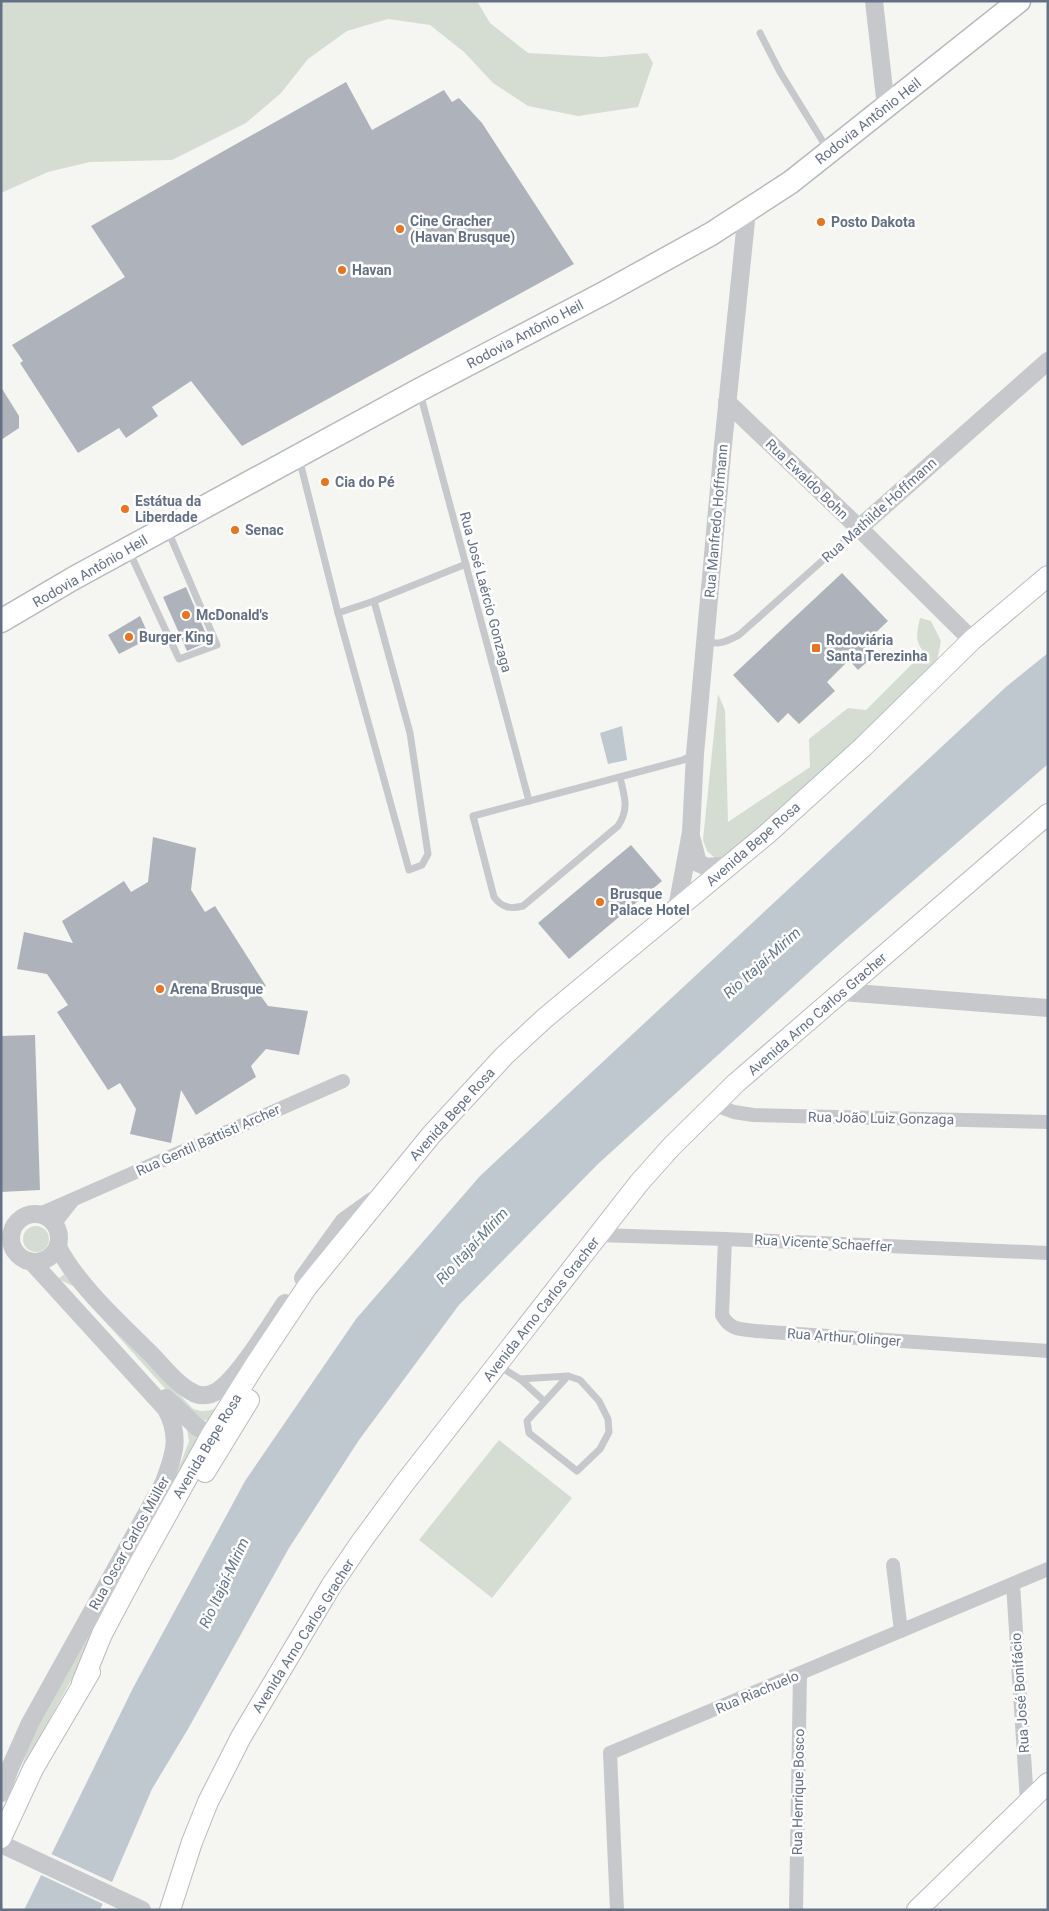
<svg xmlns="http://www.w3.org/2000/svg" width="1049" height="1911" viewBox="0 0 1049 1911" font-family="Roboto,sans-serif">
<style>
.green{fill:#d5ddd3}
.water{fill:#c0c8cf}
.pier{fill:#f5f6f2}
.building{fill:#aeb3bb}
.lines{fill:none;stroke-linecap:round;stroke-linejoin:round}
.secondary-casing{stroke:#b8bbc0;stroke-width:22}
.primary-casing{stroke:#b6b9be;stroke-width:25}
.service{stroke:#c6c8cc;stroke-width:7}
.minor{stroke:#c6c8cc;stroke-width:14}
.tertiary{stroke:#c6c8cc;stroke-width:18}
.secondary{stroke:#fff;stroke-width:20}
.primary{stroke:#fff;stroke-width:22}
.poi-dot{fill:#e77421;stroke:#fff;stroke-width:2}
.labels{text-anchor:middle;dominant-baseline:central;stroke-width:5;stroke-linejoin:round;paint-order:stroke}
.street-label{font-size:14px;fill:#647084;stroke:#fff}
.poi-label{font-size:14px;font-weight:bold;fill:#647084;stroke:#fff;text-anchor:start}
.water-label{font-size:15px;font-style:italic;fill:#657888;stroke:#fff}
</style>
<rect width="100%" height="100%" fill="#f5f6f2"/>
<g class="green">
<path d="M1,1h476l13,22 38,30 73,4 46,-4 6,10 -15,44 -60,9 -50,-10 -35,-23 -29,-31 -34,-27 -42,-6 -41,12 -39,28 -27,34 -35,30 -74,37 -82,2 -42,10 -47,21z"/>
<path d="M920,618l11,3 10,20 -4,20 -102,101 -102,90 -8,4 -10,2 -8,-7 -4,-11 15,-146 7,16 3,112 82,-55 -1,-28 39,-31 18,2 58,-58c-10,-11 -7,-20 -4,-34z"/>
<circle cx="36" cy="1239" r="13"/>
<path d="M66,1273l126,135c11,6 20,2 31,-2l-7,12 -14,3 -14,-7 -115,-128 -15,-7z"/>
<path d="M186,1424l17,17 -183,332 12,-39 150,-274 7,-19z"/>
<path d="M499,1440l73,58 -80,100 -73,-58z"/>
</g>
<g class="water">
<path d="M1048,653v111l-210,182 -240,218 -139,141 -100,135 -70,108 -101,181 -36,60 -52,121h-76l109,-222 112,-207 111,-162 124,-143 527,-490z"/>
<path d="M622,726l5,34 -19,4 -8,-31z"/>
</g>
<path class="pier" d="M49,1853l65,30 -9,22 -66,-31z"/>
<g class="building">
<path d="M346,82l26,48 72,-40 8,12 7,-4 23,25 92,141 -332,182 -51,-65 -39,26 6,9 -32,22 -7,-10 -41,25 -58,-90 3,-2 -11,-16 113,-68 -34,-51z"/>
<path d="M1,387l18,29v12l-18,12z"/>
<path d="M842,573l46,48 -23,22 11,11 -18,16 -9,-10 -22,22 8,9 -36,33 -11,-11 -10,10 -45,-48z"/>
<path d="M186,587l20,47 -2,1 3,7 -20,9 -24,-54z"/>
<path d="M140,616l10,22 -31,16 -11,-19z"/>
<path d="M153,837l43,11 -5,42 14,22 10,-6 51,80 -8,6 10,14 40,5 -9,44 -33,-6 -15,17 5,11 -60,38 -15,-25 -10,53 -41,-9 6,-25 -16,-26 -12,7 -51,-78 11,-7 -21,-31 -30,-5 7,-37 49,11 -11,-22 62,-40 7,11 17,-10z"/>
<path d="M631,845l31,36 -93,78 -31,-36z"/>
<path d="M35,1035l5,155 -39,2v-156z"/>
</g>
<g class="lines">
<defs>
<g id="secondary">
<path d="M205,1472l44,-72"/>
<path d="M82,1683l20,-49 34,-64 75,-135 44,-70 52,-78 125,-153 72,-78 41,-38 222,-184 96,-87 109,-107 76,-64"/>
<path d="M1,1838l32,-69 57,-97"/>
<path d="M170,1910l22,-68 16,-40 33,-65 90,-151 30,-44 42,-57 236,-302 32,-36 65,-64 312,-269"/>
<path d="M917,1910l131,-127"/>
</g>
<path id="primary" d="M1,621l73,-43 345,-188 185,-97 107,-59 80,-52 228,-181"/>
</defs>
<use href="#secondary" class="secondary-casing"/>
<use href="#primary" class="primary-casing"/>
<g class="service">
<path d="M760,33l20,39 48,78"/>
<path d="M420,393l109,408"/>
<path d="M299,458l39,155 71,257 13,-5 6,-11 -18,-121 -36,-132"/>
<path d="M129,551l50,108 38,-14 -49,-114"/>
<path d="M338,613l36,-12 92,-37"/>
<path d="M706,641c13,5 21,0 33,-6l120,-107"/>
<path d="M620,777c4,19 10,31 -2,49l-95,80c-12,3 -21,2 -29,-9l-21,-81 210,-56 10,-5"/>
<path d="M499,1366l21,13 24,22"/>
<path d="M520,1379l48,-3 12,4 19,21 9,18 1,13 -9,17 -23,22 -48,-38 -2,-12 41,-45"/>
</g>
<g class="minor">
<path d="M715,1105l19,7 19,3 295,7"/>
<path d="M40,1214l303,-133"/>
<path d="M55,1223l18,-23"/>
<path d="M598,1235l127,4 323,14"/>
<path d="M725,1239l-3,76c8,15 18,14 34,16l292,20"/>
<path d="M893,1565l8,66"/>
<path d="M1013,1584l14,218"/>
<path d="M617,1910l-7,-157 438,-184"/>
<path d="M796,1910l4,-236"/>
</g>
<g class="tertiary">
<path d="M874,1l12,106"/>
<path d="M727,402l132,126 113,112"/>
<path d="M859,528l189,-167"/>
<path d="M692,840l6,23 9,4 22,-2"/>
<path d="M677,908l14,-76 4,-78 27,-299 25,-244"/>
<path d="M842,992l206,16"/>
<circle cx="35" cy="1238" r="24"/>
<path d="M58,1247c20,39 64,78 95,109 12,13 24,28 39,36 6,4 12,4 19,2 22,-6 60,-71 74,-91"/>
<path d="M303,1278l41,-57 28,-20"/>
<path d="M166,1398l31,29 14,8"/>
<path d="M1,1793l9,-25 20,-45 134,-241c10,-27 17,-45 2,-73l-134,-147"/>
<path d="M1,1844l141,66"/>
</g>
<use href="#secondary" class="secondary"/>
<use href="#primary" class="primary"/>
</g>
<g class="poi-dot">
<circle cx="821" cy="222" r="5"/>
<circle cx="400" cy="229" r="5"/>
<circle cx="342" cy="270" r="5"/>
<circle cx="325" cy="482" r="5"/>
<circle cx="125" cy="509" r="5"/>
<circle cx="235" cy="530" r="5"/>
<circle cx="186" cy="615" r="5"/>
<circle cx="129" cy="637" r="5"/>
<rect x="811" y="643" width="10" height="10" rx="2.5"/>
<circle cx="600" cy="902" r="5"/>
<circle cx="160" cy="989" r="5"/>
</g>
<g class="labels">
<g class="street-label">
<text transform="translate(868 121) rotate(-38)">Rodovia Antônio Heil</text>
<text transform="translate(525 334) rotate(-28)">Rodovia Antônio Heil</text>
<text transform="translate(807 479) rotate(44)">Rua Ewaldo Bohn</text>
<text transform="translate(879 510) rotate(-42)">Rua Mathilde Hoffmann</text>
<text transform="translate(716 521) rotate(-85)">Rua Manfredo Hoffmann</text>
<text transform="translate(90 571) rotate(-30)">Rodovia Antônio Heil</text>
<text transform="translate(486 592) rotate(75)">Rua José Laércio Gonzaga</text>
<text transform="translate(753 844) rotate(-41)">Avenida Bepe Rosa</text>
<text transform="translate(817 1014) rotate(-41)">Avenida Arno Carlos Gracher</text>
<text transform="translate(452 1114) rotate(-48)">Avenida Bepe Rosa</text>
<text transform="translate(881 1118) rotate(1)">Rua João Luiz Gonzaga</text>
<text transform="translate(208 1140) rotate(-24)">Rua Gentil Battisti Archer</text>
<text transform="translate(823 1243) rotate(3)">Rua Vicente Schaeffer</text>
<text transform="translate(541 1309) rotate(-52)">Avenida Arno Carlos Gracher</text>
<text transform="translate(844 1337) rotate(4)">Rua Arthur Olinger</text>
<text transform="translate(207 1446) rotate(-59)">Avenida Bepe Rosa</text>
<text transform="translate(129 1543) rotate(-61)">Rua Oscar Carlos Müller</text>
<text transform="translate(303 1636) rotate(-58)">Avenida Arno Carlos Gracher</text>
<text transform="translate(757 1692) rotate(-23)">Rua Riachuelo</text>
<text transform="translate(1020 1693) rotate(-94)">Rua José Bonifácio</text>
<text transform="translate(798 1792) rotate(-89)">Rua Henrique Bosco</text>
</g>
<g class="poi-label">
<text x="410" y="221">Cine Gracher<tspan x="410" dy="16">(Havan Brusque)</tspan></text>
<text x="831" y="222">Posto Dakota</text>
<text x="352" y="270">Havan</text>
<text x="335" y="482">Cia do Pé</text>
<text x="135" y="501">Estátua da<tspan x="135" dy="16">Liberdade</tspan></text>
<text x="245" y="530">Senac</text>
<text x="196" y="615">McDonald's</text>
<text x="139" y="637">Burger King</text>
<text x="826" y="640">Rodoviária<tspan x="826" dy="16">Santa Terezinha</tspan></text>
<text x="610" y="894">Brusque<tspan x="610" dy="16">Palace Hotel</tspan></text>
<text x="170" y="989">Arena Brusque</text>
</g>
<g class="water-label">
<text transform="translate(762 963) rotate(-42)">Rio Itajaí-Mirim</text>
<text transform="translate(472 1246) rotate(-47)">Rio Itajaí-Mirim</text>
<text transform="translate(224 1583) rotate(-65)">Rio Itajaí-Mirim</text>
</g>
</g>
<rect width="1049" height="1911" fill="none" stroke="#647084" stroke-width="5"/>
</svg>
